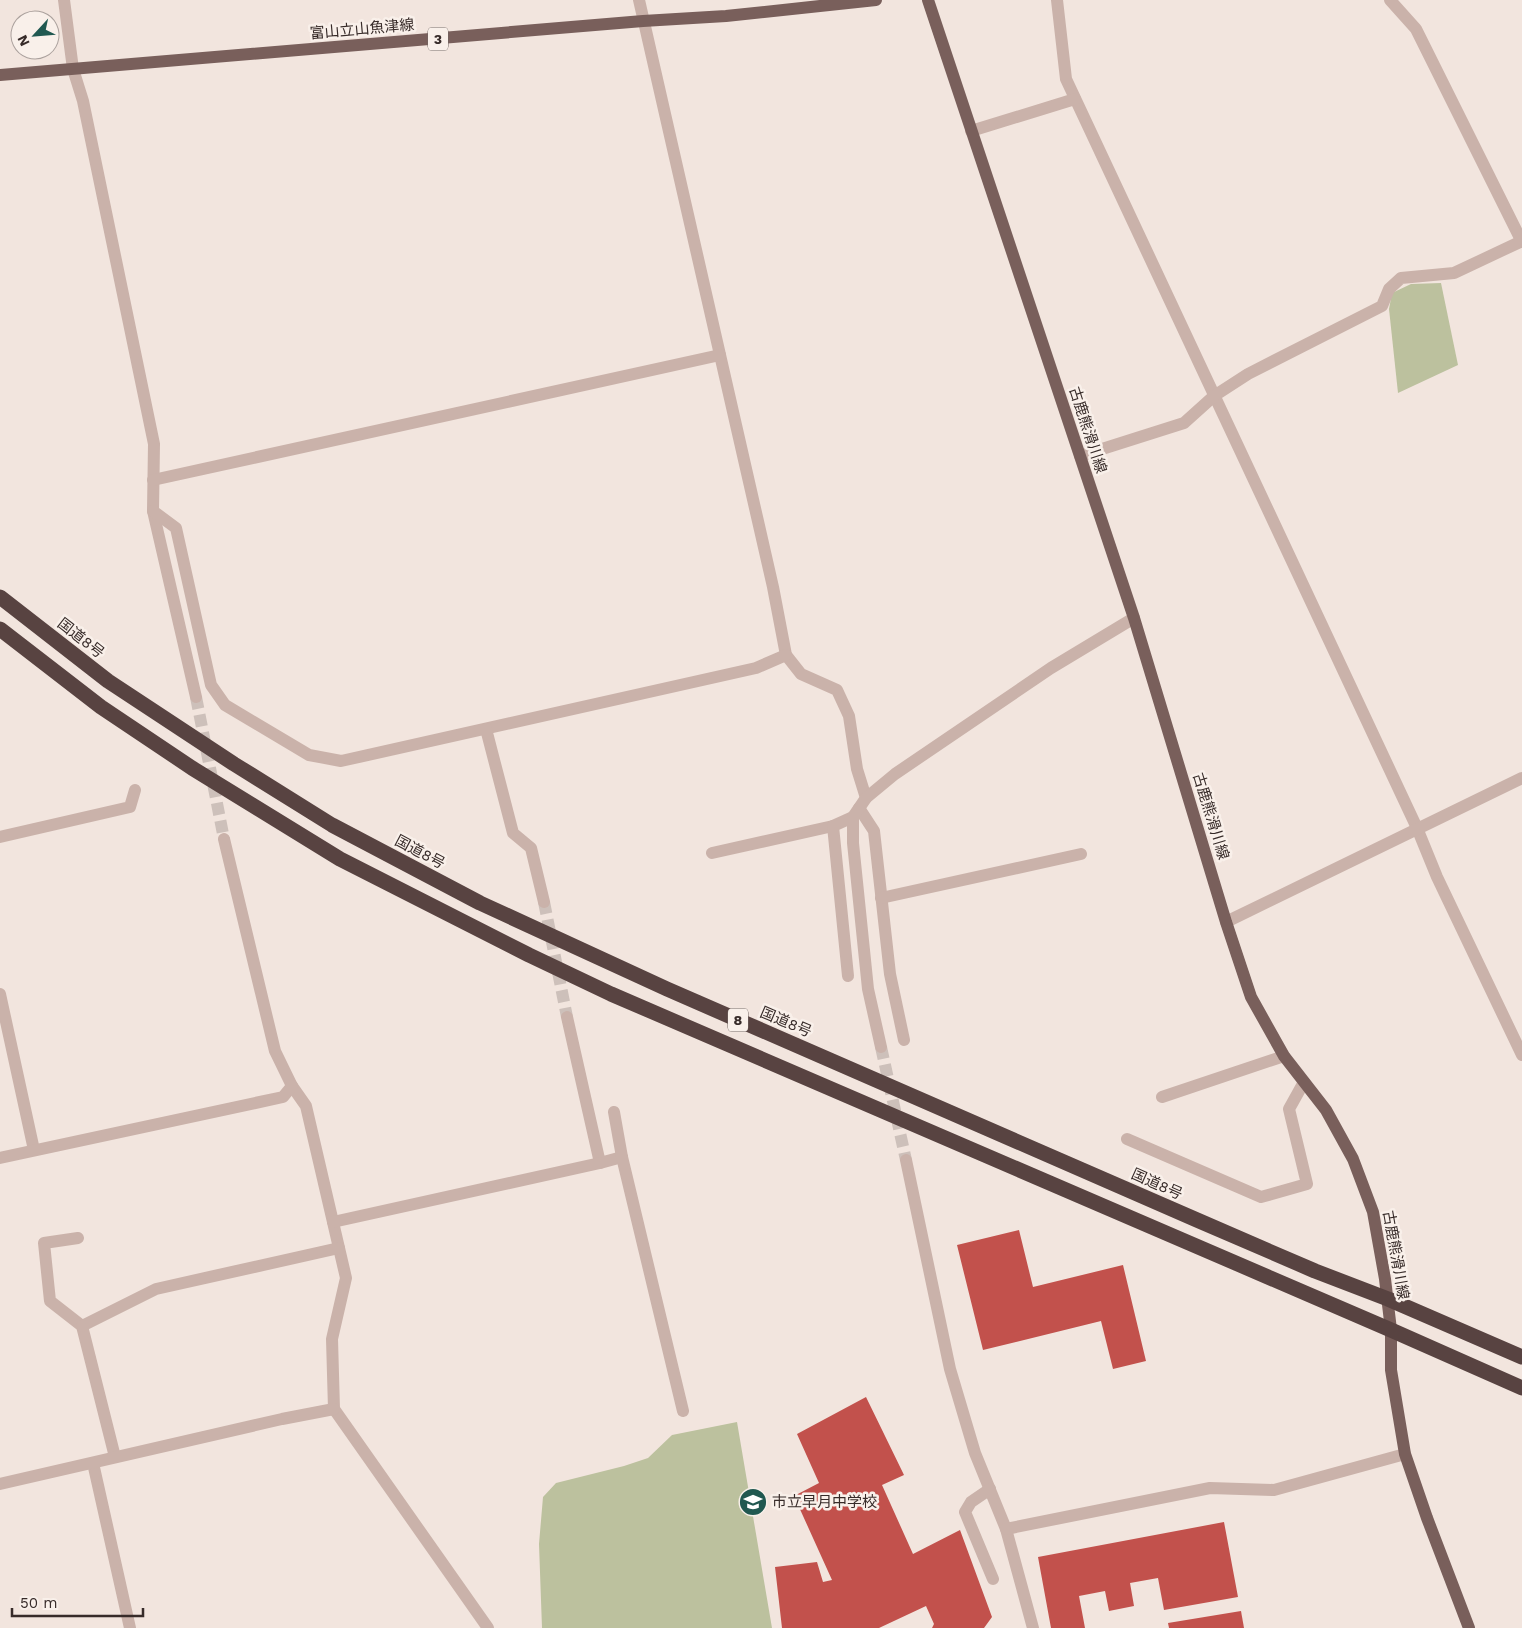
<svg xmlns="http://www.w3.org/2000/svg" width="1522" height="1628" viewBox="0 0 1522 1628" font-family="'Work Sans','Noto Sans JP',sans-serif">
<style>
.green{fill:#bcc19e}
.building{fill:#c2514c}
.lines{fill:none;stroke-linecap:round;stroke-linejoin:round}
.minor-tunnel{stroke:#cdc0ba;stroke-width:12;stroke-dasharray:12 6;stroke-linecap:butt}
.minor{stroke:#cab2aa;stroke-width:12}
.major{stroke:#795f5b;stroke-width:12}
.highway{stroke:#584341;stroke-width:15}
.labels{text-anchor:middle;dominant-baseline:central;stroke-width:5;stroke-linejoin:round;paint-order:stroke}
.shield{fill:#f9f0ea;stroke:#716663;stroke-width:1}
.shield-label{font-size:14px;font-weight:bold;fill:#372b29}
.street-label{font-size:15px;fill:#372b29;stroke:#f9f0ea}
.poi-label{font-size:15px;fill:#372b29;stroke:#f9f0ea;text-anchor:start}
</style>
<rect width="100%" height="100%" fill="#f2e5de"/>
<g class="green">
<path d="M1441,283l17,82 -60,28 -9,-84 3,-16 19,-9z"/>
<path d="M737,1422l35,206h-230l-3,-84 4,-47 13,-14 68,-17 24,-8 24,-23z"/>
</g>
<g class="building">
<path d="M1019,1230l14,57 90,-22 23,96 -33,8 -12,-48 -118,29 -26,-105z"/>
<path d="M866,1397l38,78 -22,10 31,69 47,-24 32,87 -8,11h-52l2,-4 -8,-18 -47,22h-97l-7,-61 42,-5 6,20 9,-2 -38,-84 25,-13 -22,-49z"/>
<path d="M1224,1522l14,75 -74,13 -6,-32 -28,5 4,23 -25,5 -4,-20 -26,5 6,32h-34l-13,-71z"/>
<path d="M1241,1611l3,17h-75l-1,-5z"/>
</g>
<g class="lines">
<g class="minor-tunnel">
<path d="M196,697l28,142"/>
<path d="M544,902l23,115"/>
<path d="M881,1047l25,113"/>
</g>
<g class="minor">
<path d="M64,0l9,69 10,32 71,343 -1,67 43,186"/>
<path d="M639,0l134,587 13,68 15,19 36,16 12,26 8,53 9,29"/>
<path d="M1057,0l9,79 351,749 20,49 85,178"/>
<path d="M1390,0l26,29 106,213"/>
<path d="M971,131l104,-32"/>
<path d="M1080,456l104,-33 30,-27 34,-22 134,-68 7,-17 12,-11 53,-5 68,-32"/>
<path d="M153,480l567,-125"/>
<path d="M153,511l23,17 35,157 14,20 84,50 32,6 415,-93 30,-13"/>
<path d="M486,729l27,104 18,15 13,54"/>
<path d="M859,808l15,23 16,143 14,66"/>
<path d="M0,837l130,-30 5,-17"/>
<path d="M224,839l51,212 17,35 14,20 40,172 -14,61 2,70 154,219"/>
<path d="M712,853l121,-27"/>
<path d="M881,898l200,-44"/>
<path d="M1226,922l296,-144"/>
<path d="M848,976l-15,-150 20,-9"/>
<path d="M0,994l34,156"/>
<path d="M567,1017l33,146 22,-6"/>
<path d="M881,1047l-13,-58 -15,-146v-26l13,-19 29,-24 156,-106 83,-50"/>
<path d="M1162,1097l122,-41"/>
<path d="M614,1112l8,45 61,254"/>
<path d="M1127,1139l134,58 46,-13 -18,-75 15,-27"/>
<path d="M0,1158l283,-61 9,-11"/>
<path d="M906,1160l44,209 25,84 31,76 27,99"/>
<path d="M333,1222l267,-59"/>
<path d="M78,1238l-34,5 6,58 32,25 33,131"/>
<path d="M82,1326l74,-37 183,-41"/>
<path d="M93,1463l37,165"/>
<path d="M0,1484l282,-65 52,-10"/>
<path d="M990,1489l-19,13 -6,10 28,67"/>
<path d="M1006,1529l204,-41 64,2 131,-36"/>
</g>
<g class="major">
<path d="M928,0l206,618 92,304 25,75 33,59 42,54 27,49 20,53 12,67 6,51v40l14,84 22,64 42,110"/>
<path d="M0,75l643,-54 83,-5 150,-16"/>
</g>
<g class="highway">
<path d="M0,597l108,84 126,83 98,61 148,78 187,86 530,231 118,51 73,28 134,58"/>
<path d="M0,629l101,78 91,61 148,91 189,96 82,39 780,336 131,58"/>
</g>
</g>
<defs>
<symbol id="school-disc" viewBox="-11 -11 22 22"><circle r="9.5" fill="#205850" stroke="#f9f0ea"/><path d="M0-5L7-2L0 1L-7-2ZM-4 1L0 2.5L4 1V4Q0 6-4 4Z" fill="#fff"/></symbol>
</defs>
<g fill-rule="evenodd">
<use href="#school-disc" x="737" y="1486" width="32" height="32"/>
</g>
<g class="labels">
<g class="shield">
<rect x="428" y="27.5" width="20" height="23" rx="4"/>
<rect x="728" y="1008.5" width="20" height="23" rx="4"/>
</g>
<g class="shield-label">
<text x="438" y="39">3</text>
<text x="738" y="1020">8</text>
</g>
<g class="street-label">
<text transform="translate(362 29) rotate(-5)">富山立山魚津線</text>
<text transform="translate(1088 430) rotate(72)">古鹿熊滑川線</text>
<text transform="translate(81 638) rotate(38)">国道8号</text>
<text transform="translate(1211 816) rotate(73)">古鹿熊滑川線</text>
<text transform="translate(420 852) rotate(28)">国道8号</text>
<text transform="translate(786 1022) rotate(23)">国道8号</text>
<text transform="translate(1157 1184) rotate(24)">国道8号</text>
<text transform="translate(1396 1255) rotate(80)">古鹿熊滑川線</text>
</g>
<g class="poi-label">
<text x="772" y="1502">市立早月中学校</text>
</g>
</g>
<g transform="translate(35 35) rotate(244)"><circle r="24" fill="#f9f0ea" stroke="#aba19d"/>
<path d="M0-4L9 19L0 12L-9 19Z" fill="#205850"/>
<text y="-8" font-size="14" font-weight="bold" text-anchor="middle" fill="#372b29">N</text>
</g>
<path d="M12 1608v8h131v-8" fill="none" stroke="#372b29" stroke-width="2.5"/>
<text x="20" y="1608" font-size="15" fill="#372b29" stroke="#f9f0ea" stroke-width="4" paint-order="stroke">50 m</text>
</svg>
